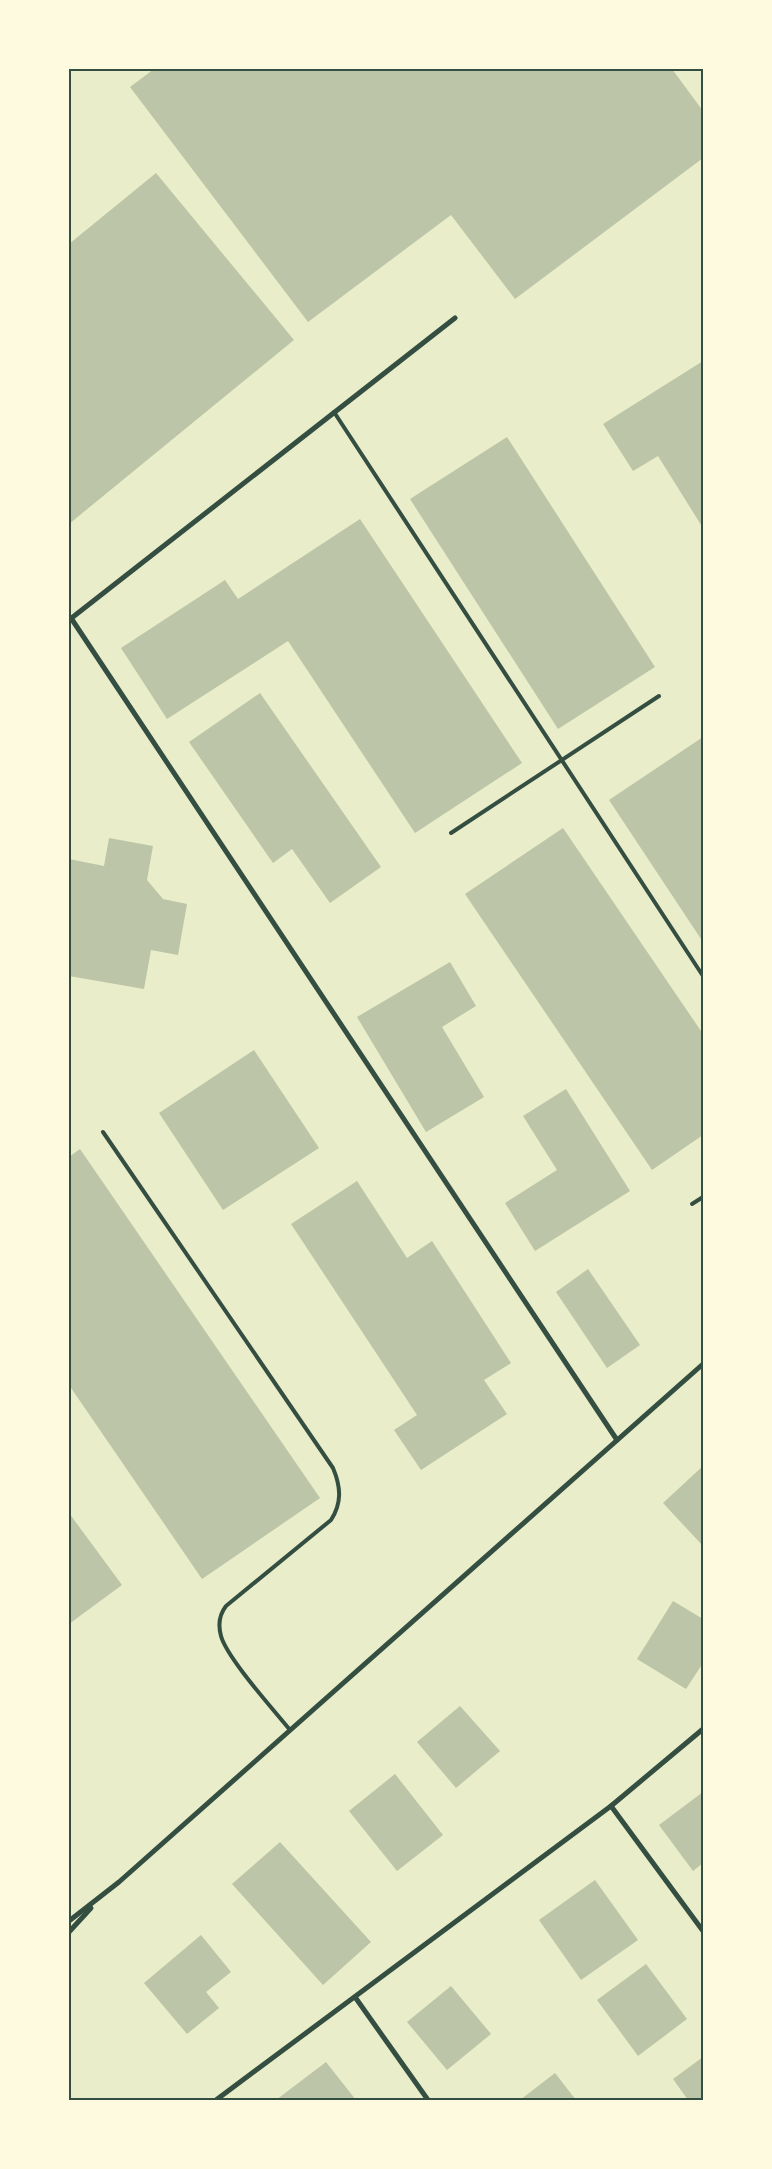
<svg xmlns="http://www.w3.org/2000/svg" width="772" height="2169" viewBox="0 0 772 2169" font-family="'Golos Text',sans-serif">
<style>
.building{fill:#bcc5a7}
.lines{fill:none;stroke-linecap:round;stroke-linejoin:round}
.service{stroke:#344e41;stroke-width:4}
.minor{stroke:#344e41;stroke-width:5}
.neatline{fill:none;stroke:#344e41;stroke-width:2}
</style>
<rect width="100%" height="100%" fill="#e9edc9"/>
<g class="building">
<path d="M154,69h518l31,42v47l-188,141 -64,-84 -143,107 -178,-235z"/>
<path d="M156,173l138,167 -225,184v-280z"/>
<path d="M703,361v167l-45,-72 -25,15 -30,-47z"/>
<path d="M507,437l148,230 -97,62 -148,-230z"/>
<path d="M360,519l162,244 -107,70 -127,-192 -121,78 -46,-71 104,-68 13,19z"/>
<path d="M260,693l121,174 -51,36 -38,-54 -19,14 -84,-121z"/>
<path d="M703,737v205l-94,-142z"/>
<path d="M563,828l140,206v101l-51,35 -187,-276z"/>
<path d="M109,838l44,8 -6,34 16,19 24,5 -9,51 -27,-5 -7,39 -75,-13v-117l35,7z"/>
<path d="M450,962l26,44 -34,21 42,70 -58,35 -69,-115z"/>
<path d="M254,1050l65,98 -96,62 -64,-97z"/>
<path d="M566,1089l64,102 -95,60 -30,-48 52,-33 -34,-54z"/>
<path d="M80,1149l240,349 -118,81 -133,-194v-228z"/>
<path d="M357,1181l50,77 25,-17 79,122 -27,17 23,34 -86,56 -27,-40 23,-15 -126,-191z"/>
<path d="M588,1269l52,76 -33,23 -51,-76z"/>
<path d="M703,1466v80l-40,-43z"/>
<path d="M69,1513l53,72 -53,39z"/>
<path d="M673,1601l30,18v44l-17,26 -49,-30z"/>
<path d="M460,1706l40,45 -44,37 -39,-46z"/>
<path d="M395,1774l48,61 -46,36 -48,-60z"/>
<path d="M703,1792v71l-10,8 -34,-46z"/>
<path d="M280,1842l91,100 -48,43 -91,-101z"/>
<path d="M595,1880l43,60 -57,40 -42,-60z"/>
<path d="M201,1935l30,37 -25,20 13,16 -32,26 -43,-51z"/>
<path d="M646,1964l41,55 -49,37 -41,-56z"/>
<path d="M451,1986l40,48 -44,36 -40,-48z"/>
<path d="M703,2057v43h-15l-15,-21z"/>
<path d="M326,2062l30,38h-80z"/>
<path d="M555,2073l21,27h-56z"/>
</g>
<g class="lines">
<g class="service">
<path d="M334,412l369,564"/>
<path d="M451,833l208,-137"/>
<path d="M103,1132l230,336c8,19 9,35 -2,52l-105,86c-7,9 -8,19 -5,30 6,22 52,73 69,94"/>
<path d="M692,1204l11,-7"/>
</g>
<g class="minor">
<path d="M71,618l546,822"/>
<path d="M69,620l386,-302"/>
<path d="M611,1806l92,125"/>
<path d="M69,1921l50,-39 584,-518"/>
<path d="M69,1932l22,-24"/>
<path d="M355,1997l73,103"/>
<path d="M216,2100l395,-294 92,-77"/>
</g>
</g>
<rect width="772" height="2169" fill="none" stroke="#fefae0" stroke-width="140"/>
<rect x="70" y="70" width="632" height="2029" class="neatline"/>
</svg>
